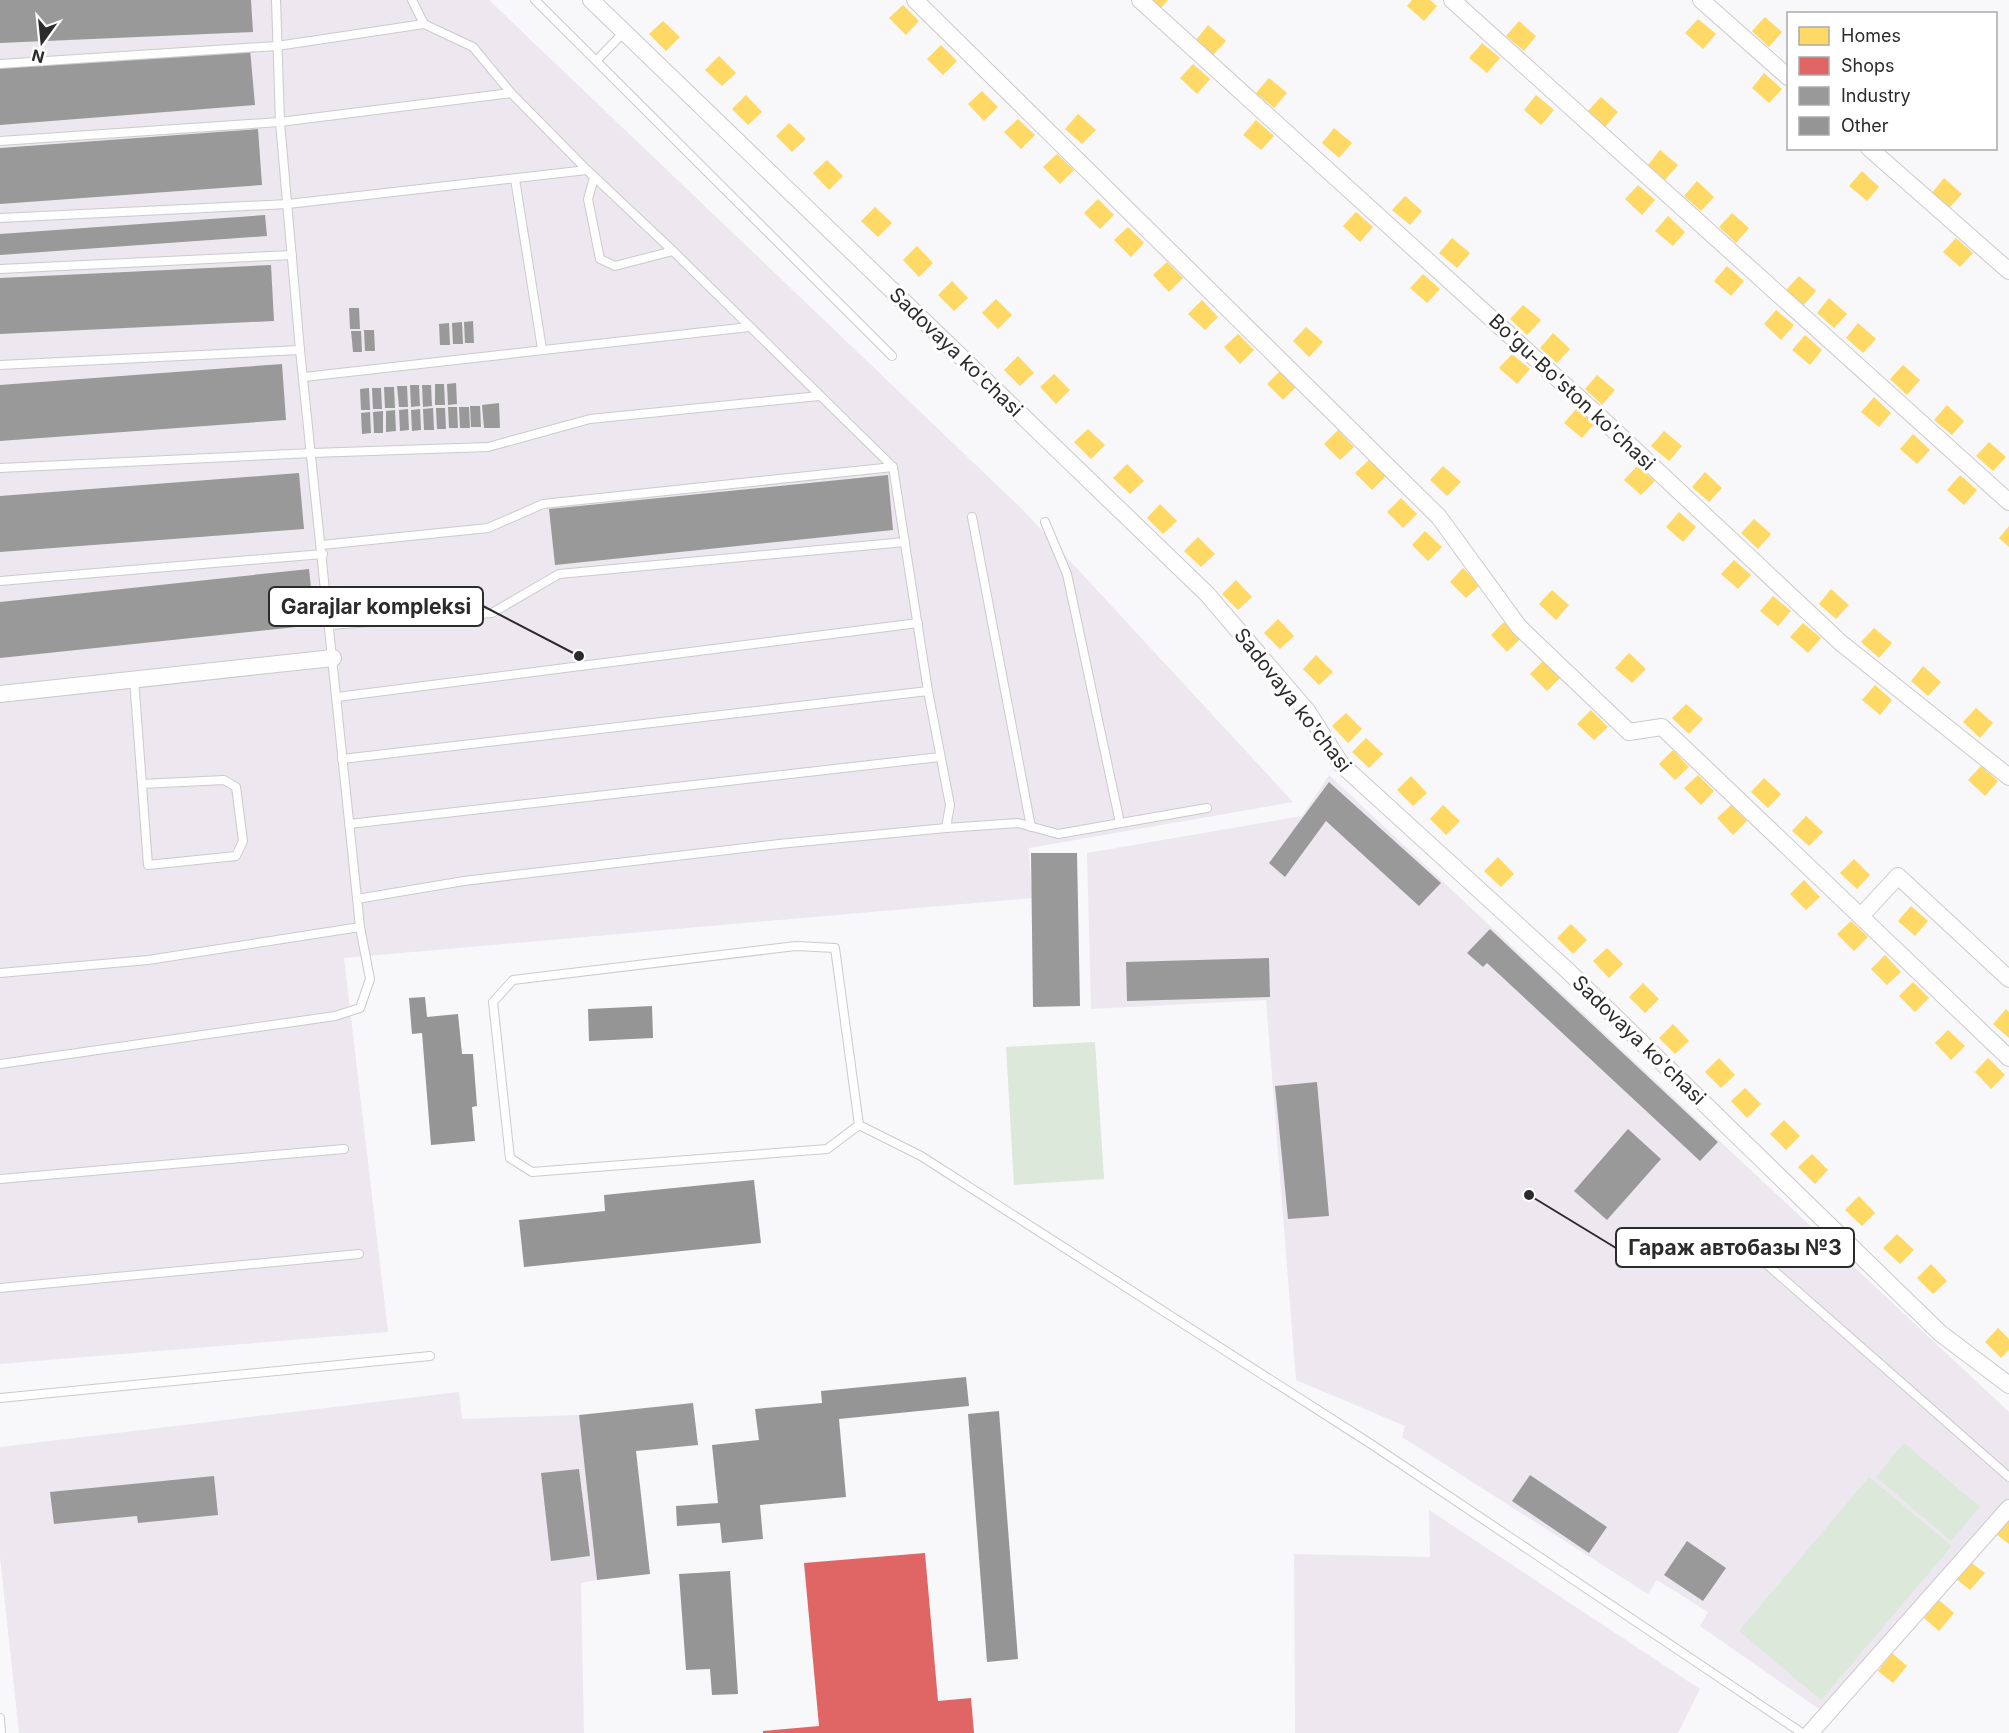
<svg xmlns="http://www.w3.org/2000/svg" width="2009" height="1733" viewBox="0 0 2009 1733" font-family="Inter,sans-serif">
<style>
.built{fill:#ede8ef}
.green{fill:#dbe8da}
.homes{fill:#ffd966}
.shops{fill:#e06666}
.industry{fill:#999}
.building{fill:#959595}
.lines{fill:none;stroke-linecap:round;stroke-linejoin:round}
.lane-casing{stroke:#cbcacc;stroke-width:10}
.street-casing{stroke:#cbcacc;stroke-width:18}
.lane{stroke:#fefefe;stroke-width:8}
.street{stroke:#fefefe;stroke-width:16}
.labels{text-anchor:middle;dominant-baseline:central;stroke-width:6;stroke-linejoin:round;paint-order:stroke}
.street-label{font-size:20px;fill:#2c2b2c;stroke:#fff}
.leader{fill:none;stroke:#2c2b2c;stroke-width:2}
.callout-dot{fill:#2c2b2c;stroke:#fff;stroke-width:2}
.callout{fill:#fff;stroke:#2c2b2c;stroke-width:2}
.callout-label{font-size:21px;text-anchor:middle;font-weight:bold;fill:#2c2b2c}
</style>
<rect width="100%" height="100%" fill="#f8f7f9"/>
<g class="built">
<path d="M0,0h489l533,509 271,293 -264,46 3,50 -688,60 44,374 -388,32z"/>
<path d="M1329,775l680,637v88l-190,209 -119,-83 8,-14 -51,-32 -9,14 -246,-157 3,-11 -109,-46 -30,-380 -175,9 -4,-156 215,-37z"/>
<path d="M459,1392l3,27 117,-4 18,165 -16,3 3,150h-565l-19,-176v-110z"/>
<path d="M1429,1510l271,179 -22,44h-383l-1,-179 136,3z"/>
</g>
<g class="green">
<path d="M1095,1042l9,137 -90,6 -8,-138z"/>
<path d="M1904,1443l76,64 -29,34 -75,-64z"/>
<path d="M1869,1477l83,69 -131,154 -82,-69z"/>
</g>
<g class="homes">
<path d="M1150,0h18l-8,9z"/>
<path d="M1412,0h18l7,6 -13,15 -17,-15z"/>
<path d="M903,5l16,16 -13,14 -17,-17z"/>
<path d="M1765,17l17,15 -13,15 -17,-16z"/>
<path d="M1698,19l18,15 -13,15 -18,-16z"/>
<path d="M663,21l17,16 -14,14 -17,-17z"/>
<path d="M1519,21l17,15 -12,15 -18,-15z"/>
<path d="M1208,25l18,16 -13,14 -17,-15z"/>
<path d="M1482,43l18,15 -13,15 -18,-15z"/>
<path d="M941,45l16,16 -14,14 -16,-16z"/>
<path d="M719,56l17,17 -14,13 -17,-16z"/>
<path d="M1193,64l17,15 -13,15 -17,-16z"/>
<path d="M1764,73l18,16 -13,14 -17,-15z"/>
<path d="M1269,78l18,15 -13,15 -18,-15z"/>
<path d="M982,91l16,16 -14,14 -16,-17z"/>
<path d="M746,95l16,17 -14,13 -16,-16z"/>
<path d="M1536,95l18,15 -13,15 -17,-15z"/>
<path d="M1601,97l17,15 -13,15 -17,-16z"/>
<path d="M1078,114l18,16 -14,14 -17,-15z"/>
<path d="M1018,119l17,16 -14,14 -17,-17z"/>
<path d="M1256,120l18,16 -13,14 -18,-15z"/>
<path d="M789,123l17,16 -14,13 -16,-16z"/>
<path d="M1334,128l18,15 -13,15 -17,-15z"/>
<path d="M1660,150l18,15 -13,15 -17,-15z"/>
<path d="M1057,154l17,16 -14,14 -17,-17z"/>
<path d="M827,160l16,16 -14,14 -16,-17z"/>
<path d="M1862,171l17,16 -12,14 -18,-15z"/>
<path d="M1944,178l18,16 -13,14 -17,-15z"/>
<path d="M1697,181l17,16 -13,14 -17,-15z"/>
<path d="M1638,185l17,15 -13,15 -17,-16z"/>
<path d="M1405,196l17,15 -12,14 -18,-15z"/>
<path d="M1098,199l16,16 -14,14 -16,-16z"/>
<path d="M875,207l17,16 -14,14 -17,-16z"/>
<path d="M1356,212l17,15 -13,15 -17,-16z"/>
<path d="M1732,213l17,15 -13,15 -17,-16z"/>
<path d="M1668,216l17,16 -12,14 -18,-15z"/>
<path d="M1128,227l16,16 -13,14 -17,-17z"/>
<path d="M1452,238l18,15 -13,15 -18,-15z"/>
<path d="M1956,238l17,15 -13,14 -17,-15z"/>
<path d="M917,246l16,17 -14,14 -16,-17z"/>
<path d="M1167,262l16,16 -14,14 -16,-17z"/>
<path d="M1727,266l17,15 -13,15 -17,-15z"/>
<path d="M1423,274l17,15 -13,14 -17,-15z"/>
<path d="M1799,276l17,15 -13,15 -17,-16z"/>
<path d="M952,281l16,17 -14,13 -16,-16z"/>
<path d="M1829,298l18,16 -13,14 -17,-15z"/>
<path d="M996,299l16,16 -14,14 -16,-16z"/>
<path d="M1202,300l16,17 -13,13 -17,-16z"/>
<path d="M1523,305l18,15 -14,15 -17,-16z"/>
<path d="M1776,310l18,15 -13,15 -17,-16z"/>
<path d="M1858,323l18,16 -13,14 -17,-15z"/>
<path d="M1306,327l17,15 -14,15 -16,-16z"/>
<path d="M1553,333l17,16 -13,14 -17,-15z"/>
<path d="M1238,334l16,16 -14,14 -16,-17z"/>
<path d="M1805,335l17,15 -12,15 -18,-15z"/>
<path d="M1512,354l18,15 -13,15 -18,-16z"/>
<path d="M1018,356l16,17 -14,13 -16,-16z"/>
<path d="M1903,365l17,15 -13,15 -17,-16z"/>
<path d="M1281,370l16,16 -14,14 -16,-16z"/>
<path d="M1054,374l16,16 -14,14 -16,-17z"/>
<path d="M1597,375l18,15 -13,15 -17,-16z"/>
<path d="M1874,397l17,16 -12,14 -18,-15z"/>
<path d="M1947,405l17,16 -12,14 -18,-15z"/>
<path d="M1577,408l18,15 -13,15 -18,-15z"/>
<path d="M1088,429l17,16 -14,14 -17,-17z"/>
<path d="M1338,430l16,17 -14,13 -16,-16z"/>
<path d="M1664,431l18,15 -13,15 -18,-15z"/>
<path d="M1913,434l17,16 -13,14 -17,-15z"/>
<path d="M1989,442l17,15 -13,14 -17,-15z"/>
<path d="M1369,460l17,16 -14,14 -17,-17z"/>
<path d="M1127,464l17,17 -14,13 -17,-16z"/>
<path d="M1443,466l18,16 -14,14 -17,-16z"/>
<path d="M1637,466l18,15 -14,14 -17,-15z"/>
<path d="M1705,472l17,16 -13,14 -17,-15z"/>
<path d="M1960,475l17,15 -13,15 -17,-15z"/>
<path d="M1401,498l16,16 -14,14 -16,-16z"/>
<path d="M1160,504l17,17 -14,13 -16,-16z"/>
<path d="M1679,512l17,15 -13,15 -17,-15z"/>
<path d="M1754,519l17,15 -13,15 -17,-16z"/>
<path d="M2009,526v21l-10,-9z"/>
<path d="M1425,531l17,16 -14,14 -16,-16z"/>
<path d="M1198,537l17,17 -14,13 -17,-16z"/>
<path d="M1734,560l17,15 -13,14 -17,-15z"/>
<path d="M1463,568l17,17 -14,13 -16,-16z"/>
<path d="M1236,580l16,17 -14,13 -16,-16z"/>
<path d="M1831,589l18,16 -13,14 -17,-15z"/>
<path d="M1552,590l17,15 -13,15 -17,-16z"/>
<path d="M1773,596l18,15 -13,15 -18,-15z"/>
<path d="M1278,619l16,17 -14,13 -16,-16z"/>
<path d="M1504,622l17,16 -14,14 -16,-17z"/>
<path d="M1803,623l18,15 -13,15 -18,-16z"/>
<path d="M1874,628l18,15 -13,15 -18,-16z"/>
<path d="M1629,653l17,16 -14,14 -17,-15z"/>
<path d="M1316,655l17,17 -14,13 -16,-16z"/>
<path d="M1544,660l17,17 -14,14 -17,-17z"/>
<path d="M1923,666l18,16 -13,14 -17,-15z"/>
<path d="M1875,685l17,15 -12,15 -18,-15z"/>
<path d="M1686,704l17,15 -14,15 -17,-16z"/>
<path d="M1976,708l17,15 -13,15 -17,-16z"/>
<path d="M1591,710l17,17 -14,13 -17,-16z"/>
<path d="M1346,713l16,16 -14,14 -16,-17z"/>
<path d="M1366,738l17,16 -14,14 -17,-16z"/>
<path d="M1673,750l16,17 -14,13 -16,-16z"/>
<path d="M1981,766l17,15 -13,15 -17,-16z"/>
<path d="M1698,775l16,16 -13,14 -17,-17z"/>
<path d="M1411,776l16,17 -14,13 -16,-16z"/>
<path d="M1764,778l17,16 -13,14 -17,-16z"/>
<path d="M1443,805l17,16 -14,14 -16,-16z"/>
<path d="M1731,805l16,16 -14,14 -16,-17z"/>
<path d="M1806,816l17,16 -14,14 -17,-15z"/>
<path d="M1498,857l16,17 -13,13 -17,-16z"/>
<path d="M1854,859l16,16 -13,14 -17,-16z"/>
<path d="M1804,880l16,17 -14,13 -16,-16z"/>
<path d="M1911,906l17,15 -13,15 -17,-15z"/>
<path d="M1851,921l17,16 -14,14 -17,-17z"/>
<path d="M1571,924l16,16 -14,14 -16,-16z"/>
<path d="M1607,948l16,16 -14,14 -16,-17z"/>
<path d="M1885,955l16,17 -14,13 -16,-16z"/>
<path d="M1913,982l16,16 -14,14 -16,-16z"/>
<path d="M1643,983l16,16 -14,14 -16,-16z"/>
<path d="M2006,1009l3,3v26l-16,-14z"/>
<path d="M1673,1024l16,17 -14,13 -16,-16z"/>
<path d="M1948,1030l17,16 -14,14 -16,-17z"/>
<path d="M1719,1058l16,17 -14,13 -16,-16z"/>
<path d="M1988,1058l17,17 -14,14 -16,-17z"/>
<path d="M1745,1088l16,16 -14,14 -16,-17z"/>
<path d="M1784,1120l16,16 -14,14 -16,-16z"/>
<path d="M1812,1154l16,16 -13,14 -17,-17z"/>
<path d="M1859,1196l16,17 -13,13 -17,-16z"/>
<path d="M1897,1234l17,16 -14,14 -17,-16z"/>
<path d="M1931,1264l16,17 -14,13 -16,-16z"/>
<path d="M1998,1328l11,11v11l-8,8 -16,-16z"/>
<path d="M2009,1520v24l-12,-9z"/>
<path d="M1969,1561l16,12 -15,17 -15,-12z"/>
<path d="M1939,1600l15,13 -15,18 -15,-13z"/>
<path d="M1892,1653l15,13 -14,17 -15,-12z"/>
</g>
<path class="shops" d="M925,1553l13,148 33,-3 3,35h-211v-2l56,-5 -15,-163z"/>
<g class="industry">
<path d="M0,0h251l2,32 -253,11z"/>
<path d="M250,49l5,56 -255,20v-57z"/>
<path d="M258,129l4,56 -262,19v-56z"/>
<path d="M265,215l2,21 -267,19v-21z"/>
<path d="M271,265l3,56 -274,13v-56z"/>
<path d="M349,308h10l1,21h-10z"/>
<path d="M473,321l1,22h-9l-1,-21z"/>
<path d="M462,322l1,22h-10l-1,-21z"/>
<path d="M449,323l1,22h-10l-1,-21z"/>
<path d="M364,330h10l1,21h-10z"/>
<path d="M351,331h10l1,21h-9z"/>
<path d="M282,364l4,56 -286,21v-56z"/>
<path d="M456,383l1,21 -9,1 -1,-21z"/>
<path d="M435,384h9l1,21h-10z"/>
<path d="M410,385h9l1,21 -9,1z"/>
<path d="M422,385h9l1,21 -9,1z"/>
<path d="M397,386h10l1,21h-9z"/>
<path d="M384,387h10l1,21h-10z"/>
<path d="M369,388l1,22h-9l-1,-21z"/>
<path d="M372,388h9l1,21h-9z"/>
<path d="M499,403l1,25h-16l-2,-23z"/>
<path d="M470,406h10l1,21h-10z"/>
<path d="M448,407h9l1,21h-9z"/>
<path d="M459,407h10l1,21h-10z"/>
<path d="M433,408l1,22h-10l-1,-21z"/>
<path d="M436,408h9l1,21h-9z"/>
<path d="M408,409l1,21 -9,1 -1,-21z"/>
<path d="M420,409l1,21 -9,1 -1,-21z"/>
<path d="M395,410l1,21 -10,1v-21z"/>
<path d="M383,411v22h-9l-1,-21z"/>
<path d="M370,412l1,21 -9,1 -1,-21z"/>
<path d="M299,473l5,56 -304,23v-56z"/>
<path d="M888,475l5,55 -338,35 -6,-56z"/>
<path d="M309,569l6,56 -315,33v-56z"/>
<path d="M1329,782l112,101 -22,23 -93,-85 -41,56 -16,-14z"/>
<path d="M1031,853h46l3,153 -47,1z"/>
<path d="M1490,929l228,213 -18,19 -213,-198 -4,4 -16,-14z"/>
<path d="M1269,958l1,39 -143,4 -1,-39z"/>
<path d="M1317,1082l12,134 -41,3 -13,-133z"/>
<path d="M1628,1129l33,30 -54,61 -33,-29z"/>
<path d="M693,1403l5,42 -62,6 14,123 -53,6 -18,-165z"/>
<path d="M579,1469l11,87 -39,5 -10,-88z"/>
<path d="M1530,1475l77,52 -18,26 -77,-52z"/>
<path d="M214,1476l4,39 -80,8 -1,-7 -83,8 -4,-32z"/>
<path d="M1687,1541l39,27 -23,33 -39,-26z"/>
</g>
<g class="building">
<path d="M425,997l2,20 31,-3 4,40h11l4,52 -5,1 3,34 -44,4 -9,-112 -10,1 -3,-36z"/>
<path d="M652,1006l1,32 -64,3 -1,-32z"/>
<path d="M754,1180l7,63 -237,24 -5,-47 86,-9 -1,-16z"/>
<path d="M966,1377l3,29 -130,13 7,78 -86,8 3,34 -41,4 -2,-20 -43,3 -1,-20 42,-3 -6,-58 47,-5 -4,-31 67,-6 -1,-12z"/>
<path d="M999,1411l19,248 -31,3 -19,-248z"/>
<path d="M730,1571l8,123 -26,1 -2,-26 -24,1 -7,-96z"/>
</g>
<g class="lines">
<defs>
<g id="lane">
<path d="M412,0l12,24 49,23 38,46 76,77 86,81 220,216 35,224 22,114 -4,23"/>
<path d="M535,0l357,356"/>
<path d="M597,60l28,-29"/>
<path d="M0,64l277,-18 147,-22"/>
<path d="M0,141l280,-19 231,-29"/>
<path d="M594,178l-6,21 12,60 15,7 58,-15"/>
<path d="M515,179l27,170"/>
<path d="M0,218l288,-14 299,-34"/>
<path d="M0,269l292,-14"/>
<path d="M0,365l300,-15"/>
<path d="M304,377l445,-50"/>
<path d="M0,468l312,-15 176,-6 102,-28 229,-23"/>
<path d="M972,517l59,310"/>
<path d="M1045,522l22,52 53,249"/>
<path d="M322,545l166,-17 55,-24 350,-37"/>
<path d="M0,581l323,-27"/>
<path d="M330,625l162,-12 67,-39 346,-32"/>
<path d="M134,679l14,186 88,-9 7,-15 -7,-54 -12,-7 -82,4"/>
<path d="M337,697l581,-74"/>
<path d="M342,759l586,-68"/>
<path d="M349,824l591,-67"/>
<path d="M357,899l107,-18 315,-37 167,-16 72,-5 40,11 149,-26"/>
<path d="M796,946l39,2 24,177 -32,24 -295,23 -22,-14 -17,-156 20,-22z"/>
<path d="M0,973l148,-13 212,-33"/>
<path d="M0,1064l335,-48 25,-8 10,-29 -10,-52 -60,-577 -20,-228 -4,-122"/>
<path d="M859,1125l62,31 450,288 431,289"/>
<path d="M0,1179l344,-30"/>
<path d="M1754,1253l255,224"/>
<path d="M0,1288l359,-34"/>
<path d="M0,1398l430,-42"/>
<path d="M0,1718l1,15"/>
</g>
<g id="street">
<path d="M591,0l616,594 101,118 33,52 226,206 373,363 69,52"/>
<path d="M915,0l524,517 80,110 110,105 33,-5 347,331"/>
<path d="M1140,0l461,418 240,225 168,134"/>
<path d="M1452,0l557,502"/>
<path d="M1701,0l87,77"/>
<path d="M1869,148l140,123"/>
<path d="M0,694l333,-36"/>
<path d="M1861,916l37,-40 111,103"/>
<path d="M1810,1733l199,-225"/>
</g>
</defs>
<use href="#lane" class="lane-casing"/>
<use href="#street" class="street-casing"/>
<use href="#lane" class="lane"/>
<use href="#street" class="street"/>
</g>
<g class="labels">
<g class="street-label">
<text transform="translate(956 352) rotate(44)">Sadovaya ko'chasi</text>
<text transform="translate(1572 392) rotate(43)">Bo'gu-Bo'ston ko'chasi</text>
<text transform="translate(1293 700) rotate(52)">Sadovaya ko'chasi</text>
<text transform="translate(1639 1040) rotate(44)">Sadovaya ko'chasi</text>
</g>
</g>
<path class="leader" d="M579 656L483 606M1529 1195L1616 1248"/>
<g class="callout-dot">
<circle cx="579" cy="656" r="6"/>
<circle cx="1529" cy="1195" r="6"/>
</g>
<g class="callout">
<rect x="269" y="587" width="214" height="39" rx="6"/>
<rect x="1616" y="1228" width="238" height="39" rx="6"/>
</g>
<g class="callout-label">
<text x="376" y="614">Garajlar kompleksi</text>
<text x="1735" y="1255">Гараж автобазы №3</text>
</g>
<rect x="1787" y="12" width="210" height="138" fill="#ffffff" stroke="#abaaab" stroke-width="1.5"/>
<rect x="1799" y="27" width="30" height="18" fill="#ffd966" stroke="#abaaab" stroke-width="1.5"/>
<text x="1841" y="42" font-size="18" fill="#2c2b2c">Homes</text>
<rect x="1799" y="57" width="30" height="18" fill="#e06666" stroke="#abaaab" stroke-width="1.5"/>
<text x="1841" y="72" font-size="18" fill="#2c2b2c">Shops</text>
<rect x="1799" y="87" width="30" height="18" fill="#999999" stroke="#abaaab" stroke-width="1.5"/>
<text x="1841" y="102" font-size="18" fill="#2c2b2c">Industry</text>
<rect x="1799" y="117" width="30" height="18" fill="#959595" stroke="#abaaab" stroke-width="1.5"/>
<text x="1841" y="132" font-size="18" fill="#2c2b2c">Other</text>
<g transform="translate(42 42) rotate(195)" stroke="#ffffff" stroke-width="4.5" paint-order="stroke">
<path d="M0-4.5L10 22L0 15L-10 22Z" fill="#2c2b2c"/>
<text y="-9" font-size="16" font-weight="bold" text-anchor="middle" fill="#2c2b2c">N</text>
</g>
</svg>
